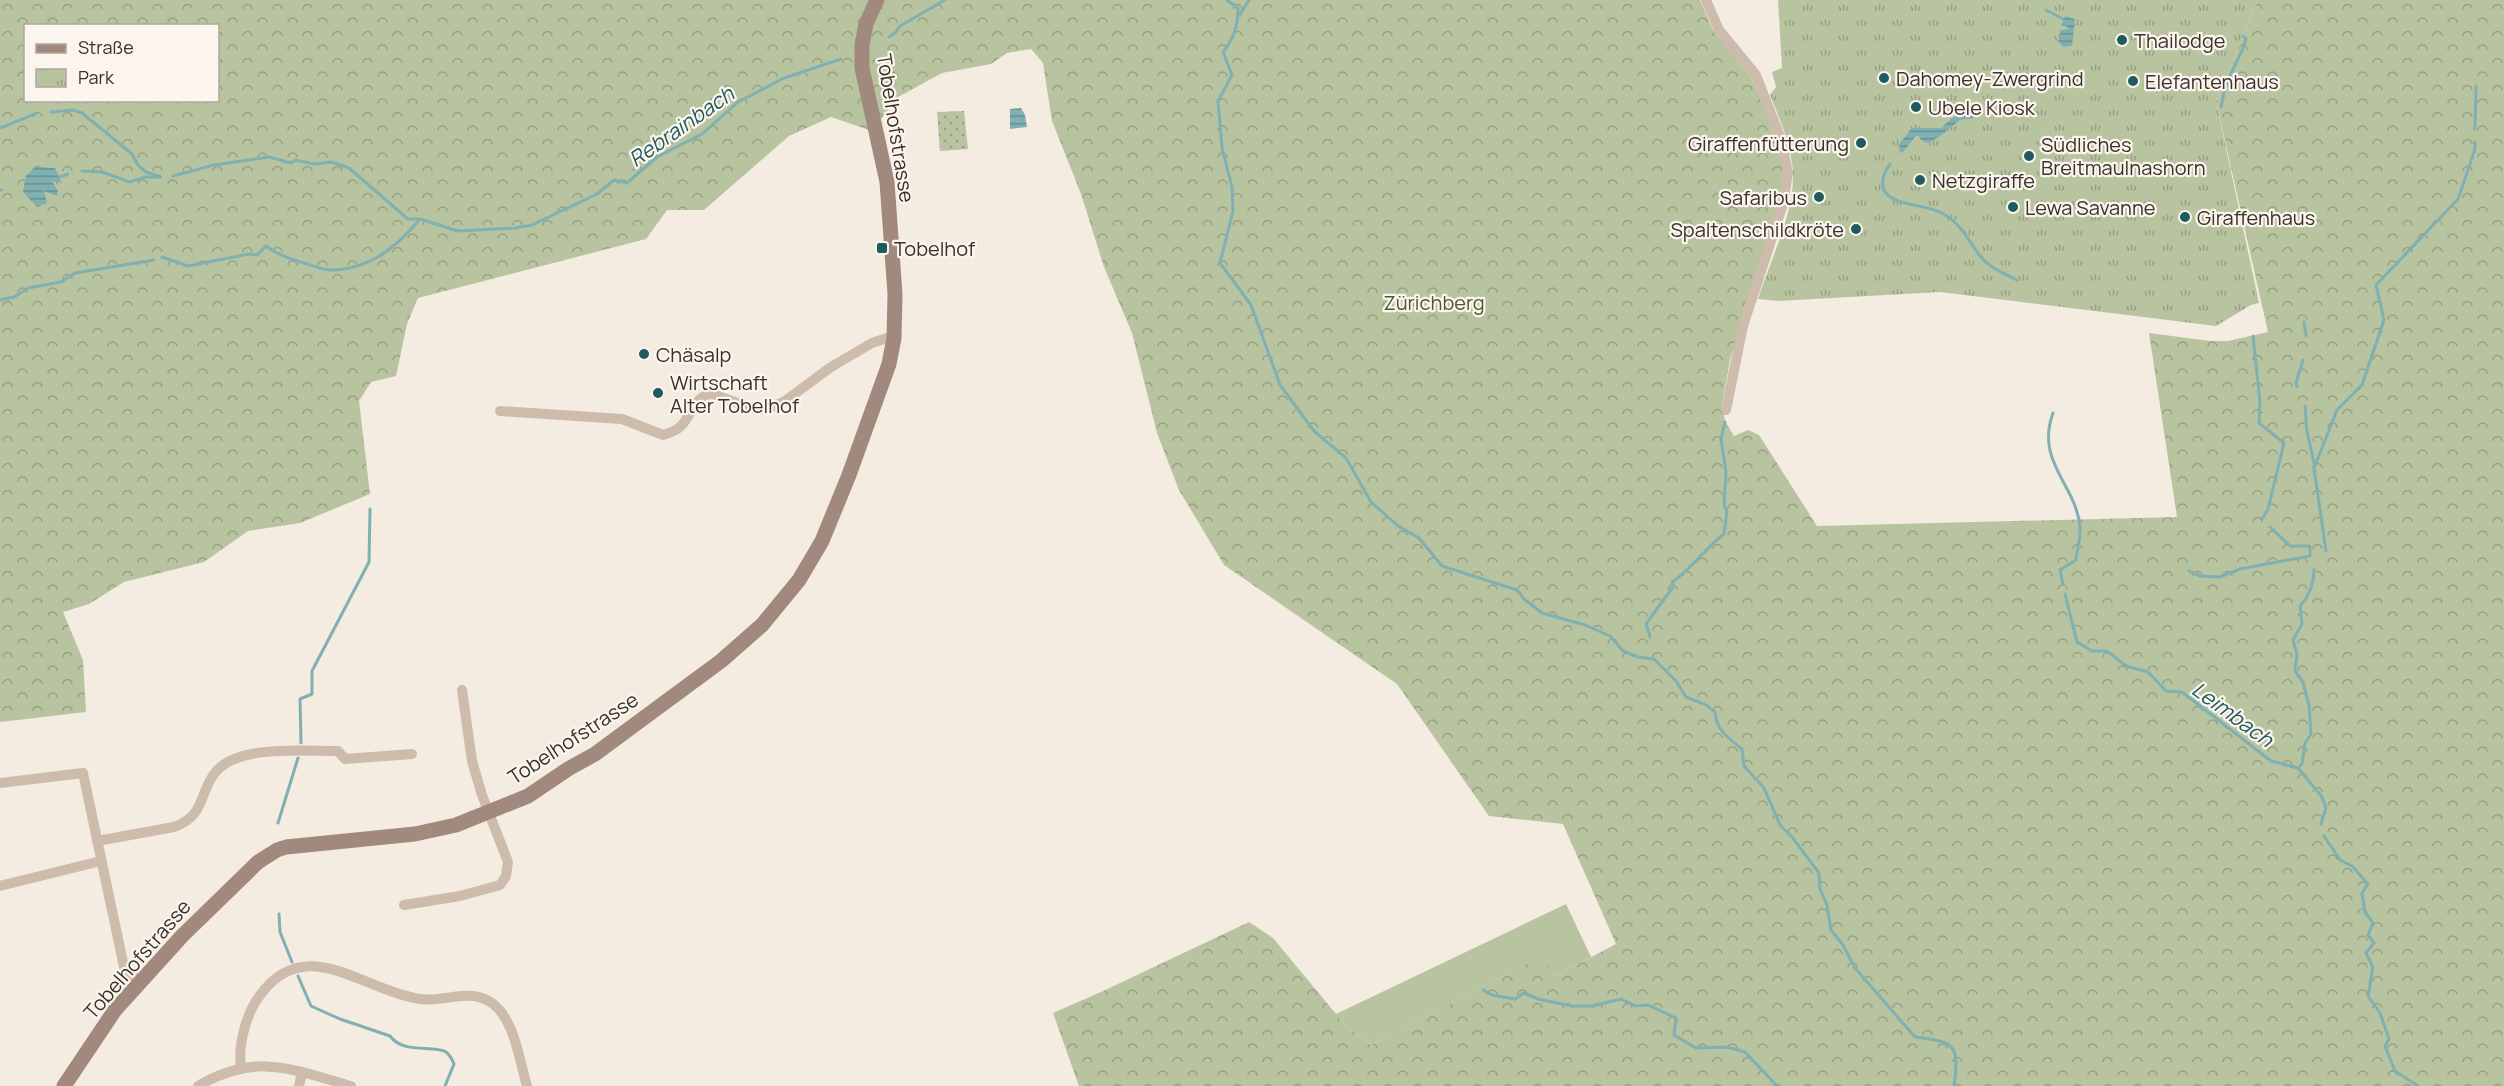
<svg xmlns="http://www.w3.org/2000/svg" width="2504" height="1086" viewBox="0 0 2504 1086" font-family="Manrope,sans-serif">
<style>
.grass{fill:url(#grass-dots)}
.forest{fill:url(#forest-crowns);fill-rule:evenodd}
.park{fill:url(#park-tufts)}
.garden{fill:#b8c4a0}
.water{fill:url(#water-rules)}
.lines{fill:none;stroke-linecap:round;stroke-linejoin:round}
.stream{stroke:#7fb0b2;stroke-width:3}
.street{stroke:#cdbbac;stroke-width:10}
.secondary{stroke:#a18a7d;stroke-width:15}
.poi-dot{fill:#1f5a5e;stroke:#fbf5ee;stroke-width:2}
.labels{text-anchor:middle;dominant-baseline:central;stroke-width:4.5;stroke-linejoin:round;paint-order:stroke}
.poi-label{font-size:20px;fill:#3b302b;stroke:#fbf5ee;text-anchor:start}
.street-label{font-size:20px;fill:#3b302b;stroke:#fbf5ee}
.park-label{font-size:20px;fill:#4a5a2e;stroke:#fbf5ee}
.water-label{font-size:21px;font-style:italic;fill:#1f5a5e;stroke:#fbf5ee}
</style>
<defs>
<pattern id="grass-dots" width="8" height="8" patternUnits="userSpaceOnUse" patternTransform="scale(1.5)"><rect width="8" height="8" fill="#b8c4a0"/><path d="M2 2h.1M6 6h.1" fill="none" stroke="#97a083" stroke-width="1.8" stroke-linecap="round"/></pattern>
<pattern id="forest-crowns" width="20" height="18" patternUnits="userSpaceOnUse" patternTransform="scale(1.5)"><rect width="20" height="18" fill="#b8c4a0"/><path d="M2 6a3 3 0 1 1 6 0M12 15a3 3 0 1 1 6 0" fill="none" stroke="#97a083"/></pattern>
<pattern id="park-tufts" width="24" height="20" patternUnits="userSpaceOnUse" patternTransform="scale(1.5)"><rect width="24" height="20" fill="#b8c4a0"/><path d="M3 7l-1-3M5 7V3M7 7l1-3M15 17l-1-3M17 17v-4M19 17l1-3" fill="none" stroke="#97a083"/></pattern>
<pattern id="water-rules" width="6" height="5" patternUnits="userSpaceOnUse" patternTransform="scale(1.5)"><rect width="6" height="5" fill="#7fb0b2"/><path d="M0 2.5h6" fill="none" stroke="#699091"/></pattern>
</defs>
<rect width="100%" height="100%" fill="#f4ebe1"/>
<path class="grass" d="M964,111l4,38 -28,2 -3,-39z"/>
<path class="forest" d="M0,0h1700l13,30 38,47 17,39 11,36 4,21 -1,18 -52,169 -8,44 3,17 9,15 14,-6 11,5 58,91 360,-9 -28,-184 61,8h18l40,-9 -52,-231 42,-101h246v1086h-1425l-26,-73 48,-21 148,-70 24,16 73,88 25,19 172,-90 12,21 61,-32 -53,-120 -74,-8 -92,-132 -173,-119 -45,-75 -22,-57 -25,-100 -28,-66 -23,-73 -29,-73 -9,-58 -12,-14 -24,4 -16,11 -49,9 -44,24 -26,34 -41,-14 -42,19 -85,74h-37l-21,29 -228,59 -11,26 -11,52 -25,6 -12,19 11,93 -70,29 -52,8 -44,31 -80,20 -35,22 -26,8 20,48 3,52 -86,10zM26,26h192v74h-192z"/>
<path class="park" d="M1778,0h480l-42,101 43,202 -8,2 -35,21 -276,-34 -162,9 -20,-2c12,-38 36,-85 35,-125 -1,-28 -13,-54 -23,-79l6,-8 -4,-15 10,-4z"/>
<path class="garden" d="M1566,904l25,53 -36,19 -13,-20 -171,89 -25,-19 -10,-12z"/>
<g class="water">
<path d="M2065,16l10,3 -3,27 -9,1 -5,-6 2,-4v-7l9,-1 -3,-3h-5z"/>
<path d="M1021,108l4,7 2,12 -17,2v-20z"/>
<path d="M1972,111l4,3 -2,4 -14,2 -21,17 -12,6 -6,-3 -2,-4h-3l-14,17 -2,-1 -1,-8 13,-16h29l11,-10z"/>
<path d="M36,167l19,1 7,15 -10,-2 6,10 -1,5 -13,-5 3,12 -10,4 -14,-15 3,-17z"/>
</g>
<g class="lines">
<g class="stream">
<path d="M1227,0l11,8c0,18 -4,30 -15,44l9,23 -14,26 4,47 10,39 1,24 -13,52 31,42 29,80 34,46 32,27 25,44 27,24 21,12 23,28 75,24 7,9 18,14 43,12 25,11 13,15 15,6 16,2 22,22 10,16 20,8 9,7c1,18 13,26 27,37l2,17 20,22 16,37 12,12 27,36 1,16 7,16 4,25 12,15 12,23 60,69c39,5 45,6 39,49"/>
<path d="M2046,10l17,9"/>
<path d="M1239,16l10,-16"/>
<path d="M889,37l7,-5 4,-6 45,-26"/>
<path d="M2221,107c2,-6 2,-12 4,-19 6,-17 16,-32 21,-49l-3,-3"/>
<path d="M51,112l22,-2 9,3 50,41 6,11 8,7 15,5"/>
<path d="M0,128l35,-14"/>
<path d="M2475,129l1,-43"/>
<path d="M1890,164c-6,8 -11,20 -4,29 10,13 39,11 56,20 22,13 25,27 39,44 9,11 24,17 36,23"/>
<path d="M82,171l20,1 28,10 15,-5h15"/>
<path d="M173,176l41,-11 55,-8 22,6 4,-3 19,4 17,-2 18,6 59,51h12l38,12 57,-3 17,-3 65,-31 17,-14 13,3 30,-26 45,-23 36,-32 46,-24 57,-19"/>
<path d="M60,177l8,-3"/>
<path d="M0,190h2"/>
<path d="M162,257l26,9 61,-12 8,1 9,-9c12,9 23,13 38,17 8,2 18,7 26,7 38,0 66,-22 89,-50"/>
<path d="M0,300l14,-3 14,-9 33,-6 14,-9 79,-13"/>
<path d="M2304,322l2,14"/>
<path d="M2253,336l7,66 -1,21 25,20 -16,66 -6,10"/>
<path d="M2297,387l-1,-4 7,-23"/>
<path d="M2305,406l2,26 7,31"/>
<path d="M2053,413c-18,49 23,71 27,114 1,10 -3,22 -4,33l-16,10 3,14"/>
<path d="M2326,551l-12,-83 23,-58 25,-25 22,-65 -8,-35 82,-86 17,-50v-7"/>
<path d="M2189,571l11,5 20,1 20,-8 70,-13v-10h-20l-20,-19"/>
<path d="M2065,594l12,48 15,9h15l19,15 22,6 18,19 16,1 89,69 27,7 24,29 4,11 -5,16"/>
<path d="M1650,637l-4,-13 27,-37 -1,-5c20,-13 32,-33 52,-48l3,-23 -3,-6 2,-33 -5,-33 4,-17"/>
<path d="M301,743l-1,-44 12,-5v-23l57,-109 1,-53"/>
<path d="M2298,768l4,-4 3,-21 6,-9 -2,-29 -6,-23 -8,-11 2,-17 -4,-14 9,-16 -2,-18c10,-11 14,-22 14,-37"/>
<path d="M278,823l20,-65"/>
<path d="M2324,836l16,24 12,6 16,18 -6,9 3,19 8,11 -5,12 6,8 -8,10 7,14 -5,29 12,17 9,26 -4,7 10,25 23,15"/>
<path d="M279,914l1,18 12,30"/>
<path d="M298,976l13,30 29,13 50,17c14,19 43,8 56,16 4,3 6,7 8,12l-9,22"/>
<path d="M1483,990l9,5 23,4 9,-6 14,6 34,7h20l29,-7 15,7 12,-1 28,13 -2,17 22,13 31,-1 18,5 32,34"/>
</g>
<g class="street">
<path d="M1706,0l13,30 37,45 25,64 7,34 -5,31 -40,122 -17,84"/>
<path d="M500,411l122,8 41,16c7,-2 13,-4 18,-9 11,-11 14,-31 31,-32l46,16 12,-2 15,-7 46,-34 41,-24 15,-5h7"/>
<path d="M0,783l83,-10 41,194 16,16"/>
<path d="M97,841l77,-14c31,-12 24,-30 40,-53 21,-30 91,-23 124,-23l7,8 67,-5"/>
<path d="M0,886l101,-25"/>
<path d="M404,905l56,-9 40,-11 6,-9 2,-14 -26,-67 -10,-34 -10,-71"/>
<path d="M241,1067c-3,-19 4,-49 15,-66 47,-72 104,-11 164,-2 25,4 48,-12 72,4 23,17 27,57 35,83"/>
<path d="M198,1086c58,-34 93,-17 153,0"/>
<path d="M299,1086l3,-14"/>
</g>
<path class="secondary" d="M64,1086l51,-76 67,-74 76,-74 19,-12 9,-3 129,-13 41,-9 72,-29 40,-27 27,-15 126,-93 41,-36 37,-45 23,-39 27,-66 40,-111 5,-26 1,-44 -8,-112 -25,-114v-23l4,-21 11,-24"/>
</g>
<g class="poi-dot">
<circle cx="2122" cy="40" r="6"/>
<circle cx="1884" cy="78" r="6"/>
<circle cx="2133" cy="81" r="6"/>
<circle cx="1916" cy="107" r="6"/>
<circle cx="1861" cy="143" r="6"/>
<circle cx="2029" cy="156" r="6"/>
<circle cx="1920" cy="180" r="6"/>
<circle cx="1819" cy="197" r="6"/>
<circle cx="2013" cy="207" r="6"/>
<circle cx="2185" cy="217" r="6"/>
<circle cx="1856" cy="229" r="6"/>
<rect x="876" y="242" width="12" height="12" rx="3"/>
<circle cx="644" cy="354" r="6"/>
<circle cx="658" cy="393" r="6"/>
</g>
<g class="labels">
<g class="poi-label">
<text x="2134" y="40">Thailodge</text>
<text x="1896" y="78">Dahomey-Zwergrind</text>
<text x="2145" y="81">Elefantenhaus</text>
<text x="1928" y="107">Ubele Kiosk</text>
<text x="1849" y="143" text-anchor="end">Giraffenfütterung</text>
<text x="2041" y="144">Südliches<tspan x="2041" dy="23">Breitmaulnashorn</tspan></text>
<text x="1932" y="180">Netzgiraffe</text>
<text x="1807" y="197" text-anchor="end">Safaribus</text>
<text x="2025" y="207">Lewa Savanne</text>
<text x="2197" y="217">Giraffenhaus</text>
<text x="1844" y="229" text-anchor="end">Spaltenschildkröte</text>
<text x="894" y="248">Tobelhof</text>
<text x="656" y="354">Chäsalp</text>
<text x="670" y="382">Wirtschaft<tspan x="670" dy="23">Alter Tobelhof</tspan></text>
</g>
<g class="street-label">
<text transform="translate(896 128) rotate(81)">Tobelhofstrasse</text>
<text transform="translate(573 738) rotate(-33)">Tobelhofstrasse</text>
<text transform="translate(137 959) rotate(-49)">Tobelhofstrasse</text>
</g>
<g class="park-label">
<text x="1434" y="302">Zürichberg</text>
</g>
<g class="water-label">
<text transform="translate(681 126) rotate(-35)">Rebrainbach</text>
<text transform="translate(2233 714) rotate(36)">Leimbach</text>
</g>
</g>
<rect x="24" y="24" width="195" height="78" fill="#fbf5ee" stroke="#aea6a0" stroke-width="1.5"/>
<rect x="36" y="44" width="30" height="9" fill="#a18a7d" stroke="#aea6a0" stroke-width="1.5"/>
<text x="78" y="54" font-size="18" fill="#3b302b">Straße</text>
<rect x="36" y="69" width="30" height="18" fill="url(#park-tufts)" stroke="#aea6a0" stroke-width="1.5"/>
<text x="78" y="84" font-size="18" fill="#3b302b">Park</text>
</svg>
